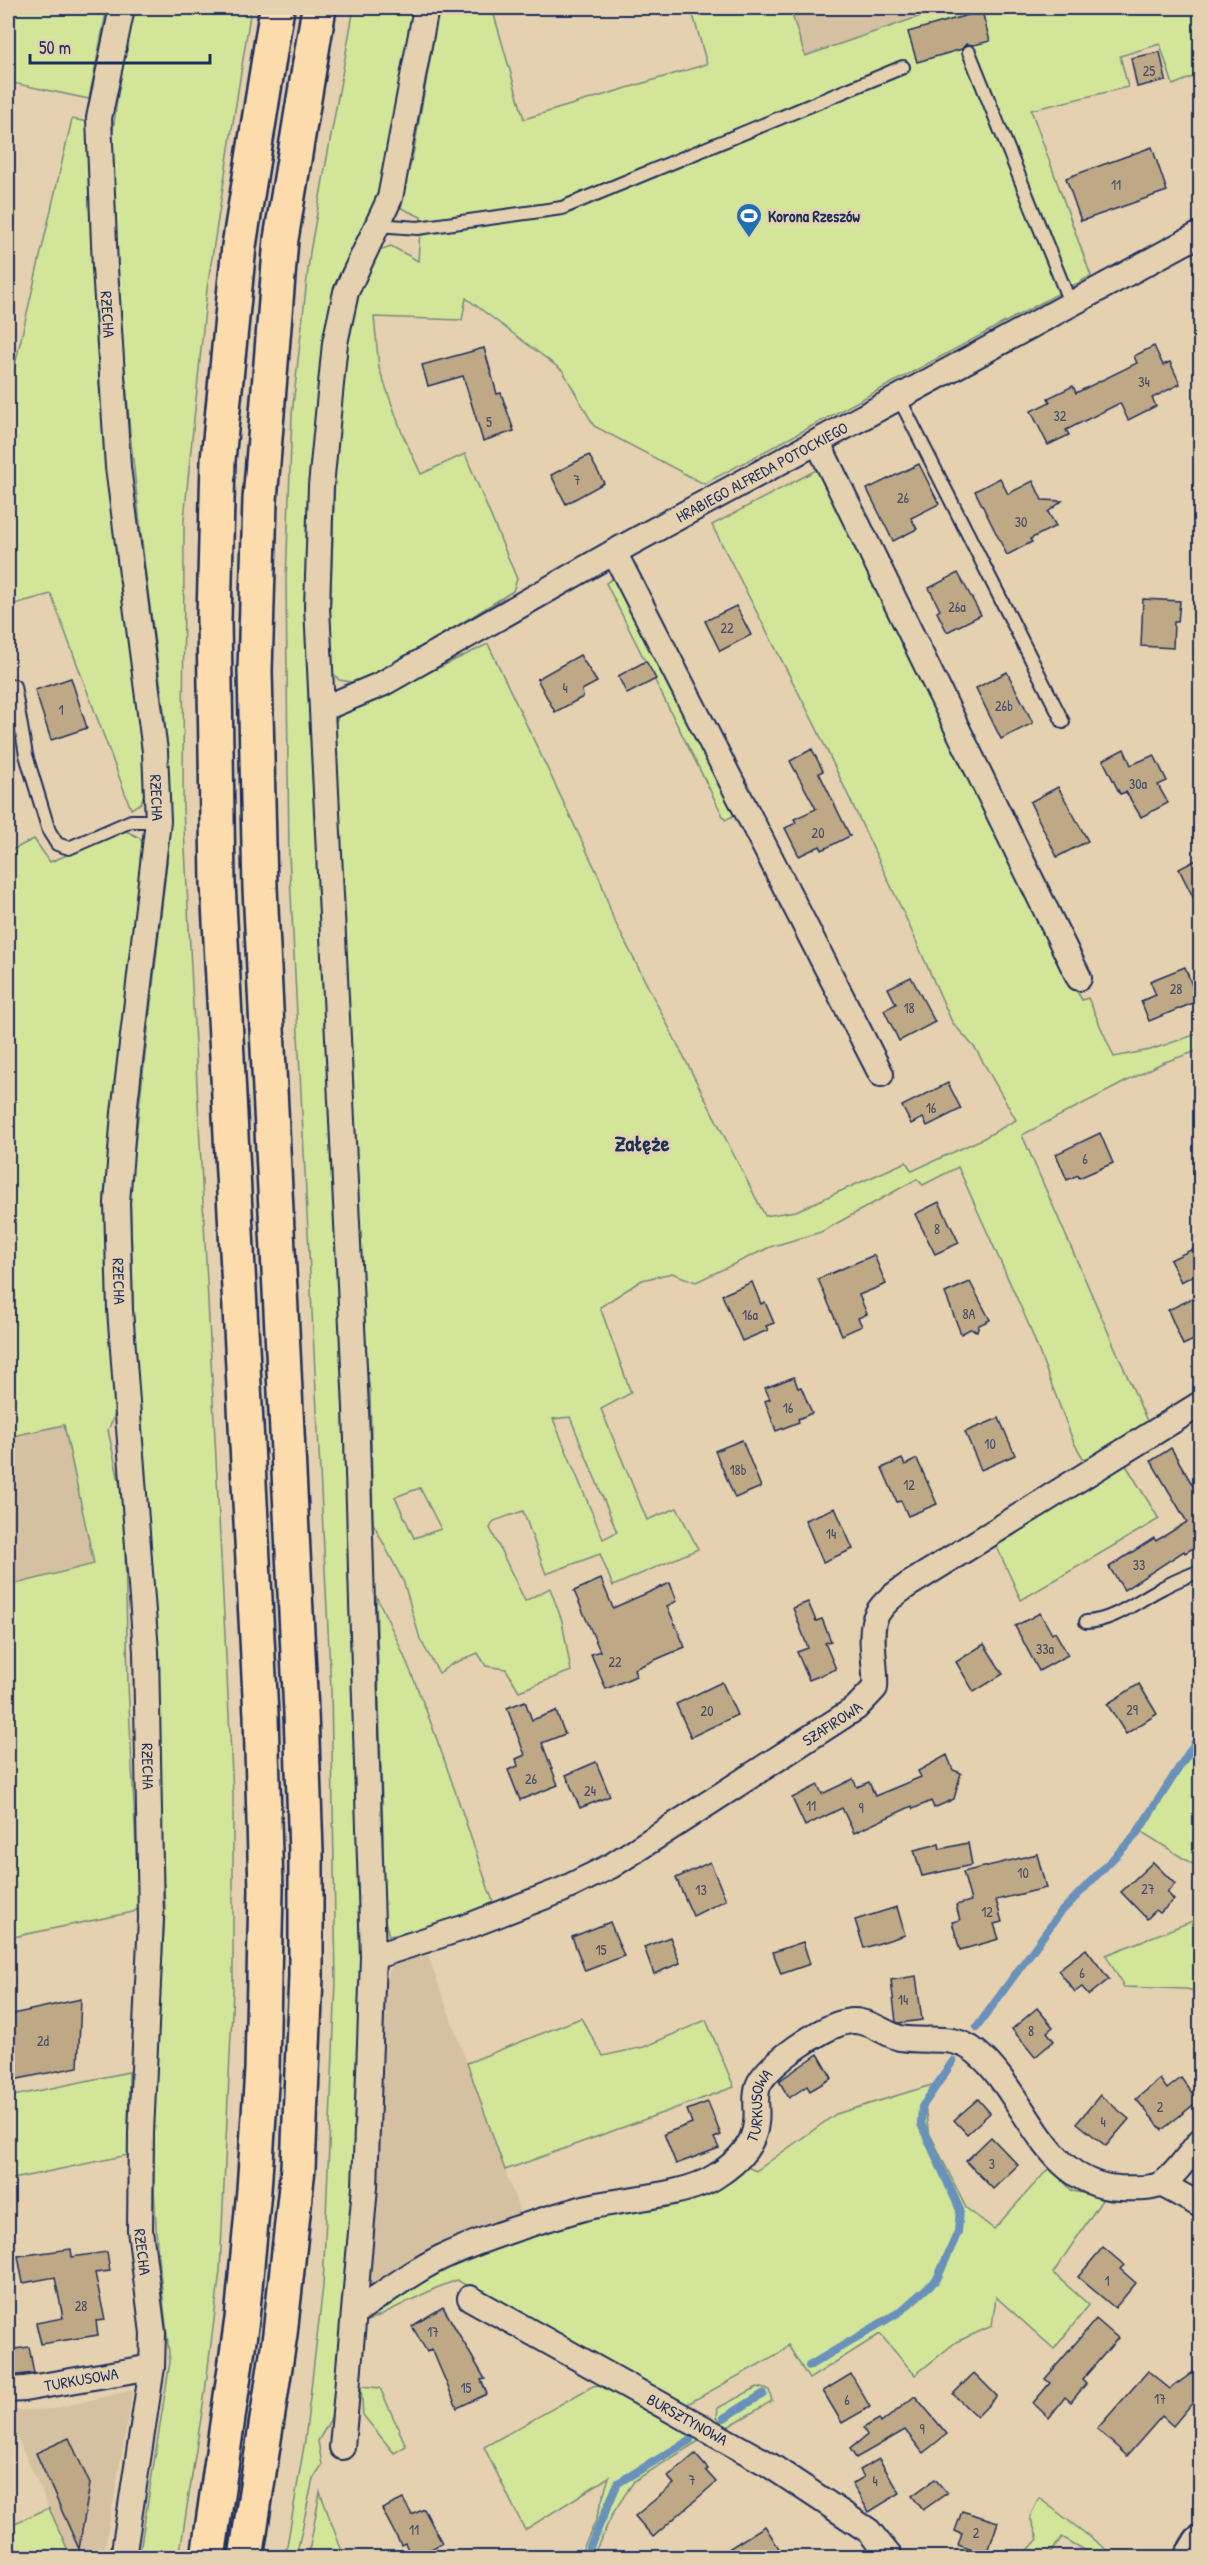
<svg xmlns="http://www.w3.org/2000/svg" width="1208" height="2565" viewBox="0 0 1208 2565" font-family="'Patrick Hand',sans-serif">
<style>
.built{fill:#d5c1a2}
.green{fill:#d2e599;stroke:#768a7c;stroke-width:1.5;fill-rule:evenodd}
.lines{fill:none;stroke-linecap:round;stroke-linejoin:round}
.stream{stroke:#6891bc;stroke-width:8}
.building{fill:#bea886;stroke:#1b2f5e;stroke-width:1.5}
.lane-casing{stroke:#1b2f5e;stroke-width:16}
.street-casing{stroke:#1b2f5e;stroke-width:28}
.secondary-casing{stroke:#1b2f5e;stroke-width:38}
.primary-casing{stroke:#1b2f5e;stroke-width:38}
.lane{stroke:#e5d0af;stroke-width:12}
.street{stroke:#e5d0af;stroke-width:24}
.secondary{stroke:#e5d0af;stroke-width:33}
.primary{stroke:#fcdcac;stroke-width:33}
.labels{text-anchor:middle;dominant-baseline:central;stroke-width:6;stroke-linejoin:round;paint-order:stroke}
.number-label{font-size:14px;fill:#444d68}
.poi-label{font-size:16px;font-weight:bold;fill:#1b2f5e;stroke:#e5d0af;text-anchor:start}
.street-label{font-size:16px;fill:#1b2f5e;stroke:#e5d0af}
.district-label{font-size:22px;font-weight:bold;fill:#1b2f5e;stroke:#e5d0af}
</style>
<rect width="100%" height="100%" fill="#e5d0af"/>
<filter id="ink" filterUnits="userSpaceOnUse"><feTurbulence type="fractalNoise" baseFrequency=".0167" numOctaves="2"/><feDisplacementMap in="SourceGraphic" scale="12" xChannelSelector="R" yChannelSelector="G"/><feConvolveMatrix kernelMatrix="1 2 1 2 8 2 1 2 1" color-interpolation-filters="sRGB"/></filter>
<g filter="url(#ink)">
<g class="built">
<path d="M790,8h154l-139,48z"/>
<path d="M64,1424l31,141 -87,21v-149z"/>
<path d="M428,1955l94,263 -153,72 16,-305 7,-21z"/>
<path d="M133,2390l-29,164 -33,3 -63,-140v-6l44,-2z"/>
</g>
<g class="green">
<path d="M8,8h99l-18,91 -81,-17z"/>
<path d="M134,8h117l-44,281 -23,230 -1,290 50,985v196l-13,281 -15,121 -26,166 -40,-1 31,-195 -13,-117 -3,-59v-78l11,-200 -31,-571 -4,-149 37,-326 -2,-144 -19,-141 -16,-144 -12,-146 -6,-149 12,-89z"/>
<path d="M354,8h63l-30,160 -19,50 -28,55 -7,25 -24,250 -2,112 4,91 34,562 17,652 -1,136 -25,309 -18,31 4,24 -9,14 -17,78 -11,1 20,-118 18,-154 13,-304 -5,-293 -42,-834 -3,-274 6,-166 18,-163z"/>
<path d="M439,8h53l32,111 183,-55 -16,-56h99l15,48 139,-48h256v66l-27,11 -13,-41 -40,12 8,31 -97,23 60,166 -387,208 -110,-58 -31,-55 -97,-73 -4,22 -88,-3 5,51 23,65 19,41 44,-20 52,125 -4,12 -51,32 -104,60 -19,-3 -7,-8 -2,-53 5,-147 11,-127 14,-60 16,-34 15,-5 27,15 3,-44 -22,-10 15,-57z"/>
<path d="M72,119l16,3 12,277 46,388 -5,16 -10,6 -80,-215 -37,10 -6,29v-238z"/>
<path d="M818,469l236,484 28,47 6,-2 26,59 36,-7 50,-17v17l-38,13 -140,72 128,293 -54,31 -13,-1 -9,-15 -46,-120 -70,-156 -35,18 -6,-6 -96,53 -51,15 -74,35 -24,-9 -30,7 -42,27 31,86 -30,16 46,111 30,-12 21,41 -85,37 -13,-32 -54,20 -23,-63 -29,10 -4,7 35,73 25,-13 12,33 9,50 -52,20 -13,-22 -20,-3 -8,-13 -26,11 -13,9 -19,-34 -16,-56 -31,-60 -3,-132 -5,-35 -32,-629 6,-11 149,-72 112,235 13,39 152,298 31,-5 110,-49 6,9 70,-32 34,-19 -41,-72 -23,-26 -47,-106 -90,-191 -103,-200zM570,1417l47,115 -14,7 -50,-120zM420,1488l21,41 -27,9 -19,-41z"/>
<path d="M618,575l121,238 -14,7 -119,-237z"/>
<path d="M126,831l14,7 5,11 -41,347 10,184 4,27 -10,23 16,74 4,180 11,224 -6,4 -125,26v-352l86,-22 -30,-139 -56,12v-585l26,-13 16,23z"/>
<path d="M1124,1462l35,57 -138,81 -25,-55z"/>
<path d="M376,1596c50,98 82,206 118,309l-84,27 -21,4 -6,-22v-75z"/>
<path d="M1200,1739v130l-58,-37z"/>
<path d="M1200,1918v74l-14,-3 -62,-2 -18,-32z"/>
<path d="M581,2018l22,38 41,-9 62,-27 28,67 -229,83 -38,-107z"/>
<path d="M129,2072l-1,83 -120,25v-83z"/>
<path d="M935,2084l-10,21 3,25 38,78 28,21 56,-62 22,24 32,6 -51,76 36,32 -35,44 -58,-52 -4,29 -36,16 -41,33 -35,-41 -71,45 -21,-34 -7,7 -99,55 -225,-127 -21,8 -70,34 2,-14 76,-43 301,-99 11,5 80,-57z"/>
<path d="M611,2384l91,55 -68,42 -21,32 -21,45 -13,-1 16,-34 14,-46 -84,53 -41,-83 109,-61z"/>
<path d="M361,2386l19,2 26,58 -12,7 -31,-38z"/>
<path d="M757,2387l12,3 3,11 -46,27 -9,-11 1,-9z"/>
<path d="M320,2492l24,65h-36z"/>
<path d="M1039,2498l77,59h-19l-35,-20 -14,20h-26l16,-18 -8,-22z"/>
<path d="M49,2508l22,49h-63v-31z"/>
</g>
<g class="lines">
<g class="stream">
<path d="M977,2027l83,-114 75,-77 65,-101"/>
<path d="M809,2366l92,-55 36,-32 21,-47 2,-22 -39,-86 1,-17 31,-46"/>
<path d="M724,2418l39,-24"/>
<path d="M585,2558l33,-75 72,-43"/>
</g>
</g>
<g class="building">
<path d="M982,11l8,30 -16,4 -8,-1 -4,5 -45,13 -9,-30z"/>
<path d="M1160,52l6,28 -29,7 -6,-29z"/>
<path d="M1152,147l15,44 -86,30 -15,-43z"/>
<path d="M1154,346l9,19 7,-3 10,22 -28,14 4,8 -28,14 -8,-17 -54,27 3,5 -21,10 -17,-34 19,-9 -2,-4 25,-12 3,7 61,-30 -3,-7z"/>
<path d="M484,348l13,46 4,-1 13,38 -31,10 -20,-65 -35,10 -6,-21z"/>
<path d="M589,455l15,28 -38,21 -15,-29z"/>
<path d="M919,464l20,40 -28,14 6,11 -24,12 -26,-52z"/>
<path d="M1000,478l8,16 25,-13 9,19 20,1 -14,11 8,14 -26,13 2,3 -25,13 -32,-64z"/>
<path d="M958,573l23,42 -34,17 -10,-20 3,-2 -11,-22z"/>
<path d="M1143,599l37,2 -2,21h-4l-1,26 -32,-2z"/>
<path d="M736,606l15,29 -31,16 -15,-30z"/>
<path d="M580,655l17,27 -15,8 1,7 -28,15 -18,-33z"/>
<path d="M646,661l10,18 -29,15 -9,-18z"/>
<path d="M1007,672l26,51 -32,16 -25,-51z"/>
<path d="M71,678l16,50 -36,12 -16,-50z"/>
<path d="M812,749l11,22 -4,2 31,63 -28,14 -2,-4 -21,10 -14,-28 11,-5 -2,-4 22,-10 -26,-48z"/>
<path d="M1124,749l7,16 23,-10 13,26 -9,4 10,18 -27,14 -15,-25 -6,2 -17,-34z"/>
<path d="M1058,787l30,54 -31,16 -27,-55z"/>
<path d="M1200,858v53l-21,-42z"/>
<path d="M1185,967l13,34 -49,20 -8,-20 15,-6 -6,-14z"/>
<path d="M911,977l24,45 -36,19 -15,-31 12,-6 -8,-16z"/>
<path d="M948,1083l13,26 -34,17 -4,-8 -12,6 -9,-18z"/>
<path d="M1100,1133l13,30 -34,15 -1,-3 -11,5 -11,-26z"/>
<path d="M939,1202l20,41 -24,11 -20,-40z"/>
<path d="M1193,1249l7,15v8l-19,10 -11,-22z"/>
<path d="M874,1255l12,29 -27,11 8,19 -9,4 4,8 -20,9 -24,-56z"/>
<path d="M752,1282l9,22 4,-2 9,21 -8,3 2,4 -26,11 -20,-46z"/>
<path d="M970,1282l20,38 -11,5 -2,6 -7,-2 -9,5 -16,-41z"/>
<path d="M1200,1295v42l-17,8 -15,-35z"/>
<path d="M794,1377l4,11 3,-1 11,26 -14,6 1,3 -23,9 -11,-30 5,-2 -5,-11z"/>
<path d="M999,1418l16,37 -34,15 -16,-38z"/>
<path d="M742,1440l19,47 -26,11 -20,-47z"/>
<path d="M1171,1448l29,50v46l-15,9 -1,-2 -60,39 -15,-23 45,-29 2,3 31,-19 -36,-61z"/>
<path d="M902,1459l3,6 12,-6 20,45 -29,12 -7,-15 -4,1 -15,-34z"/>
<path d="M835,1508l18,41 -30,13 -18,-42z"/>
<path d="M601,1579l12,29 57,-25 7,18 -10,5 18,41 -51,22 2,7 -30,13 -15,-35 9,-3 -26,-60z"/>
<path d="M808,1602l8,19 6,-2 9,22 -6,2 11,26 -27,11 -12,-28 11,-4 -15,-40z"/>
<path d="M1040,1613l12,21 3,-2 13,23 -29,16 -24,-45z"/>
<path d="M984,1644l19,30 -29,18 -18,-30z"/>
<path d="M722,1682l15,33 -46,22 -15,-33z"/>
<path d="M1139,1684l18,30 -31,20 -19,-30z"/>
<path d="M525,1701l7,19 24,-9 9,23 -23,9 16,42 -38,15 -12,-30 10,-4 -2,-7 9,-4 -18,-47z"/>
<path d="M947,1755l6,15 8,3 -7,26 -20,9 -3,-7 -18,8 -1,-3 -58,27 -12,-25 -37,18 -13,-28 26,-13 4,9 31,-15 4,8 12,-5 6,14 46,-19 -3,-6z"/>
<path d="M596,1762l14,34 -30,12 -14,-33z"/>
<path d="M968,1843l4,22 -50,11 -8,-26 25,-6 1,5z"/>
<path d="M1037,1854l9,34 -50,12 6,22 -8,2 5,15 -39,11 -8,-28 8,-2 -4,-15 15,-4 -8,-29z"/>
<path d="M710,1862l16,38 -33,16 -17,-38z"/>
<path d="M1153,1862l22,22 -8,8 7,8 -14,13 -4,-3 -9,9 -26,-27z"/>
<path d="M897,1907l8,28 -41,13 -9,-28z"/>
<path d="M610,1922l14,34 -39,15 -13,-34z"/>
<path d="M670,1937l10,26 -26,11 -10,-27z"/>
<path d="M803,1942l7,22 -29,10 -8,-22z"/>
<path d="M1086,1949l23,30 -20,16 -7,-8 -7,5 -17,-22z"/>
<path d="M916,1976l6,44 -23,3 -3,-1 -5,-42z"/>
<path d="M81,1999l-3,68 -70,14v-66z"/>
<path d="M1037,2008l16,19 -6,5 7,9 -19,16 -23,-28z"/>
<path d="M818,2054l14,24 -22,13 -3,-5 -18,12 -10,-17z"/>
<path d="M1181,2078l17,23 -36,29 -26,-31 24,-20 7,10z"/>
<path d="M1100,2095l29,24 -23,27 -29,-23z"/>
<path d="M978,2099l12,14 -23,21 -13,-14z"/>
<path d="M708,2102l13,33 -7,3 5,10 -43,16 -12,-30 28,-11 -5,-13z"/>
<path d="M991,2137l27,28 -25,24 -27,-28z"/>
<path d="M1103,2247l21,18 -4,4 16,14 -21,25 -37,-31z"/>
<path d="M71,2249l1,8 35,-5 3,19 -15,2 10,47 -9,1 2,14 -57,9 -5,-21 27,-5 -8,-41 -32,6 -5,-27z"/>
<path d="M443,2307l42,72 -4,1 6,14 -30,14 -25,-59 -5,3 -15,-26z"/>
<path d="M1096,2319l22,19 -36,42 4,4 -15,18 -6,-5 -16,21 -16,-15 17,-20 -5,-4z"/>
<path d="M29,2347l5,26 -25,3 -1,-26z"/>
<path d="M1200,2367v27l-27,32 -11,-10 -35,40 -30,-27 51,-58 22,18z"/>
<path d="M974,2373l23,23 -20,21 -24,-23z"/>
<path d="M851,2374l19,33 -28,16 -19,-32z"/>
<path d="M915,2396l32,38 -24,19 -18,-23 -49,28 -6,-9 17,-14 -4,-7 16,-9 2,4z"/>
<path d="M69,2438l21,46 -11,65 -43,-96z"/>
<path d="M695,2454l13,15 -2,2 10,11 -63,55 -18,-21 39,-32 -6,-7z"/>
<path d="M879,2459l21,34 -31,19 -17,-28 12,-7 -4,-7z"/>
<path d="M935,2479l12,14 -24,17 -11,-14z"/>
<path d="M403,2499l9,16 12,-6 18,34 -27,15h-3l-7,-15 -4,2 -19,-36z"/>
<path d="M962,2511l36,11 -11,33 -29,-10 4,-11 -7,-3z"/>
<path d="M765,2526l20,32h-71z"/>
</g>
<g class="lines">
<defs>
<g id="lane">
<path d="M969,52l102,253"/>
<path d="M377,225l41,3 144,-20 341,-141"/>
<path d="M899,398l164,324"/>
<path d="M14,686l12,69 23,76 8,13 12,4 62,-27h27"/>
<path d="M1086,1622c28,-1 52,-22 76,-34 12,-7 26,-12 38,-17"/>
</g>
<g id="street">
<path id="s1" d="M122,8l-23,110 6,150 13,199 37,284 3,70 -34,292 -7,90 3,107 26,341 5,267 -10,215 -1,97 13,103 -1,34 -29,191"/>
<path d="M818,443l261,535"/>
<path d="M614,552l267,522"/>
<path id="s2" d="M322,709l60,-25 232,-132 586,-318"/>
<path id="s3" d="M373,1957l93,-30 96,-37 49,-24 245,-158 19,-20c2,-21 -8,-57 2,-74 7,-13 20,-21 31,-29l292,-181"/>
<path d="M1161,2184l39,21"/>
<path id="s4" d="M470,2298l298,166 101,67 22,27"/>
<path id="s5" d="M355,2312c28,-18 65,-46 94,-58 43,-19 89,-33 135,-46 36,-9 103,-12 132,-32 19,-12 38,-30 40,-53 2,-11 -2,-25 2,-37 8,-21 65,-60 88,-64 4,-1 11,-1 15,0 14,2 26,13 39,16 27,5 53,-5 76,14 50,40 68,134 144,136 12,0 30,2 41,-4 14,-8 29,-31 39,-43"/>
<path id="s6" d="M8,2390l16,-1 128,-22"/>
<path d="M342,2447l23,-260 8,-230 -17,-549 -39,-801 4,-121 14,-143 11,-51 44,-94 36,-190"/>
</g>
<path id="secondary" d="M1191,2558l9,-15"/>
<g id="primary">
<path d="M208,2558l34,-239 12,-129 8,-120 4,-181 -5,-174 -43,-832 -4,-264 4,-159 21,-214 38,-238"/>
<path d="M246,2558l34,-224 18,-166 8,-192v-124l-5,-139 -41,-825 -5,-217 5,-171 21,-261 38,-231"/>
</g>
</defs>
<use href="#lane" class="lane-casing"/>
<use href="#street" class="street-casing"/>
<use href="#secondary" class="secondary-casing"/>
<use href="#primary" class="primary-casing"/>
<use href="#lane" class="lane"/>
<use href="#street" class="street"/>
<use href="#secondary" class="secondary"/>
<use href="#primary" class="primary"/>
</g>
</g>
<defs>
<symbol id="stadium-pin" viewBox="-11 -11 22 30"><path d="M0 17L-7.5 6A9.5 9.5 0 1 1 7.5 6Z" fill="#1f6fb2" stroke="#e5d0af"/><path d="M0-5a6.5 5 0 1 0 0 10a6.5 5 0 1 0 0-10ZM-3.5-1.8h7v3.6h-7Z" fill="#fff"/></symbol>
</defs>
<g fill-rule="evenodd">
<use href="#stadium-pin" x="734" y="201" width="30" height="40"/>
</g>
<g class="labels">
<g class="number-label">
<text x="1149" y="70">25</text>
<text x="1116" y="184">11</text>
<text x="1144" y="381">34</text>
<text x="1060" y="415">32</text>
<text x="489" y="421">5</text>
<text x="577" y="479">7</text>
<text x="903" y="497">26</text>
<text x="1021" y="521">30</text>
<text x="957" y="606">26a</text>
<text x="727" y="627">22</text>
<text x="565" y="687">4</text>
<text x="1004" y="705">26b</text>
<text x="61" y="709">1</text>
<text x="1138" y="783">30a</text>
<text x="818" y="832">20</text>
<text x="1176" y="988">28</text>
<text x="909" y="1007">18</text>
<text x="931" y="1107">16</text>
<text x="1085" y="1158">6</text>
<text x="937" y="1228">8</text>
<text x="969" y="1313">8A</text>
<text x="750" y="1314">16a</text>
<text x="788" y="1407">16</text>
<text x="990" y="1443">10</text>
<text x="738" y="1469">18b</text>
<text x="909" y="1484">12</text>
<text x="831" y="1533">14</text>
<text x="1139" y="1564">33</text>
<text x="1045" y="1648">33a</text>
<text x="615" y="1661">22</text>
<text x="1132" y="1709">29</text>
<text x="707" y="1710">20</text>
<text x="531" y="1778">26</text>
<text x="590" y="1790">24</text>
<text x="811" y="1805">11</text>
<text x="861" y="1807">9</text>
<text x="1023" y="1872">10</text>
<text x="1148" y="1888">27</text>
<text x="701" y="1889">13</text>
<text x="987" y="1911">12</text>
<text x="601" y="1949">15</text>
<text x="1082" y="1972">6</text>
<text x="903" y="1999">14</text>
<text x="1031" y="2030">8</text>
<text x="43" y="2040">2d</text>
<text x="1160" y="2106">2</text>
<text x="1103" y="2121">4</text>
<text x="992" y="2163">3</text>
<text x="1107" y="2280">1</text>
<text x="81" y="2305">28</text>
<text x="433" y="2331">17</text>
<text x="466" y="2387">15</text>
<text x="1160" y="2398">17</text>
<text x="847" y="2399">6</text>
<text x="922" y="2428">9</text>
<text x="692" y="2479">7</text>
<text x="875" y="2480">4</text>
<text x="414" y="2529">11</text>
<text x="976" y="2532">2</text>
</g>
<g class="poi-label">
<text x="768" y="216">Korona Rzeszów</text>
</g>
<g class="street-label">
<text stroke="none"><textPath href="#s1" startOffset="309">RZECHA</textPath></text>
<text stroke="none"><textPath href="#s2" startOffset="500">HRABIEGO ALFREDA POTOCKIEGO</textPath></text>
<text stroke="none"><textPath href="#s1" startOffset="795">RZECHA</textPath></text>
<text stroke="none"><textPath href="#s1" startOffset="1281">RZECHA</textPath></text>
<text stroke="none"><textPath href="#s3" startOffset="518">SZAFIROWA</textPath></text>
<text stroke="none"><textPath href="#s1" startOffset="1767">RZECHA</textPath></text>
<text stroke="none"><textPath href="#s5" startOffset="477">TURKUSOWA</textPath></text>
<text stroke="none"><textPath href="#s1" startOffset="2253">RZECHA</textPath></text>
<text stroke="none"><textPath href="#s6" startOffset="74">TURKUSOWA</textPath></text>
<text stroke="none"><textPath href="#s4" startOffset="249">BURSZTYNOWA</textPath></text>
</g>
<g class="district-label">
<text x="642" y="1143">Załęże</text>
</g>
</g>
<rect width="1208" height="2565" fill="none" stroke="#e5d0af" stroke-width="30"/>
<rect x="15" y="15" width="1178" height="2535" fill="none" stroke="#1b2f5e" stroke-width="2" filter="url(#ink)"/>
<path d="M30 54v9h180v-9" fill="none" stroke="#1b2f5e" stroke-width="3"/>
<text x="39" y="54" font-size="18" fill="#1b2f5e" stroke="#e5d0af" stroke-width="4.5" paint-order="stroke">50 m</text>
</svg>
